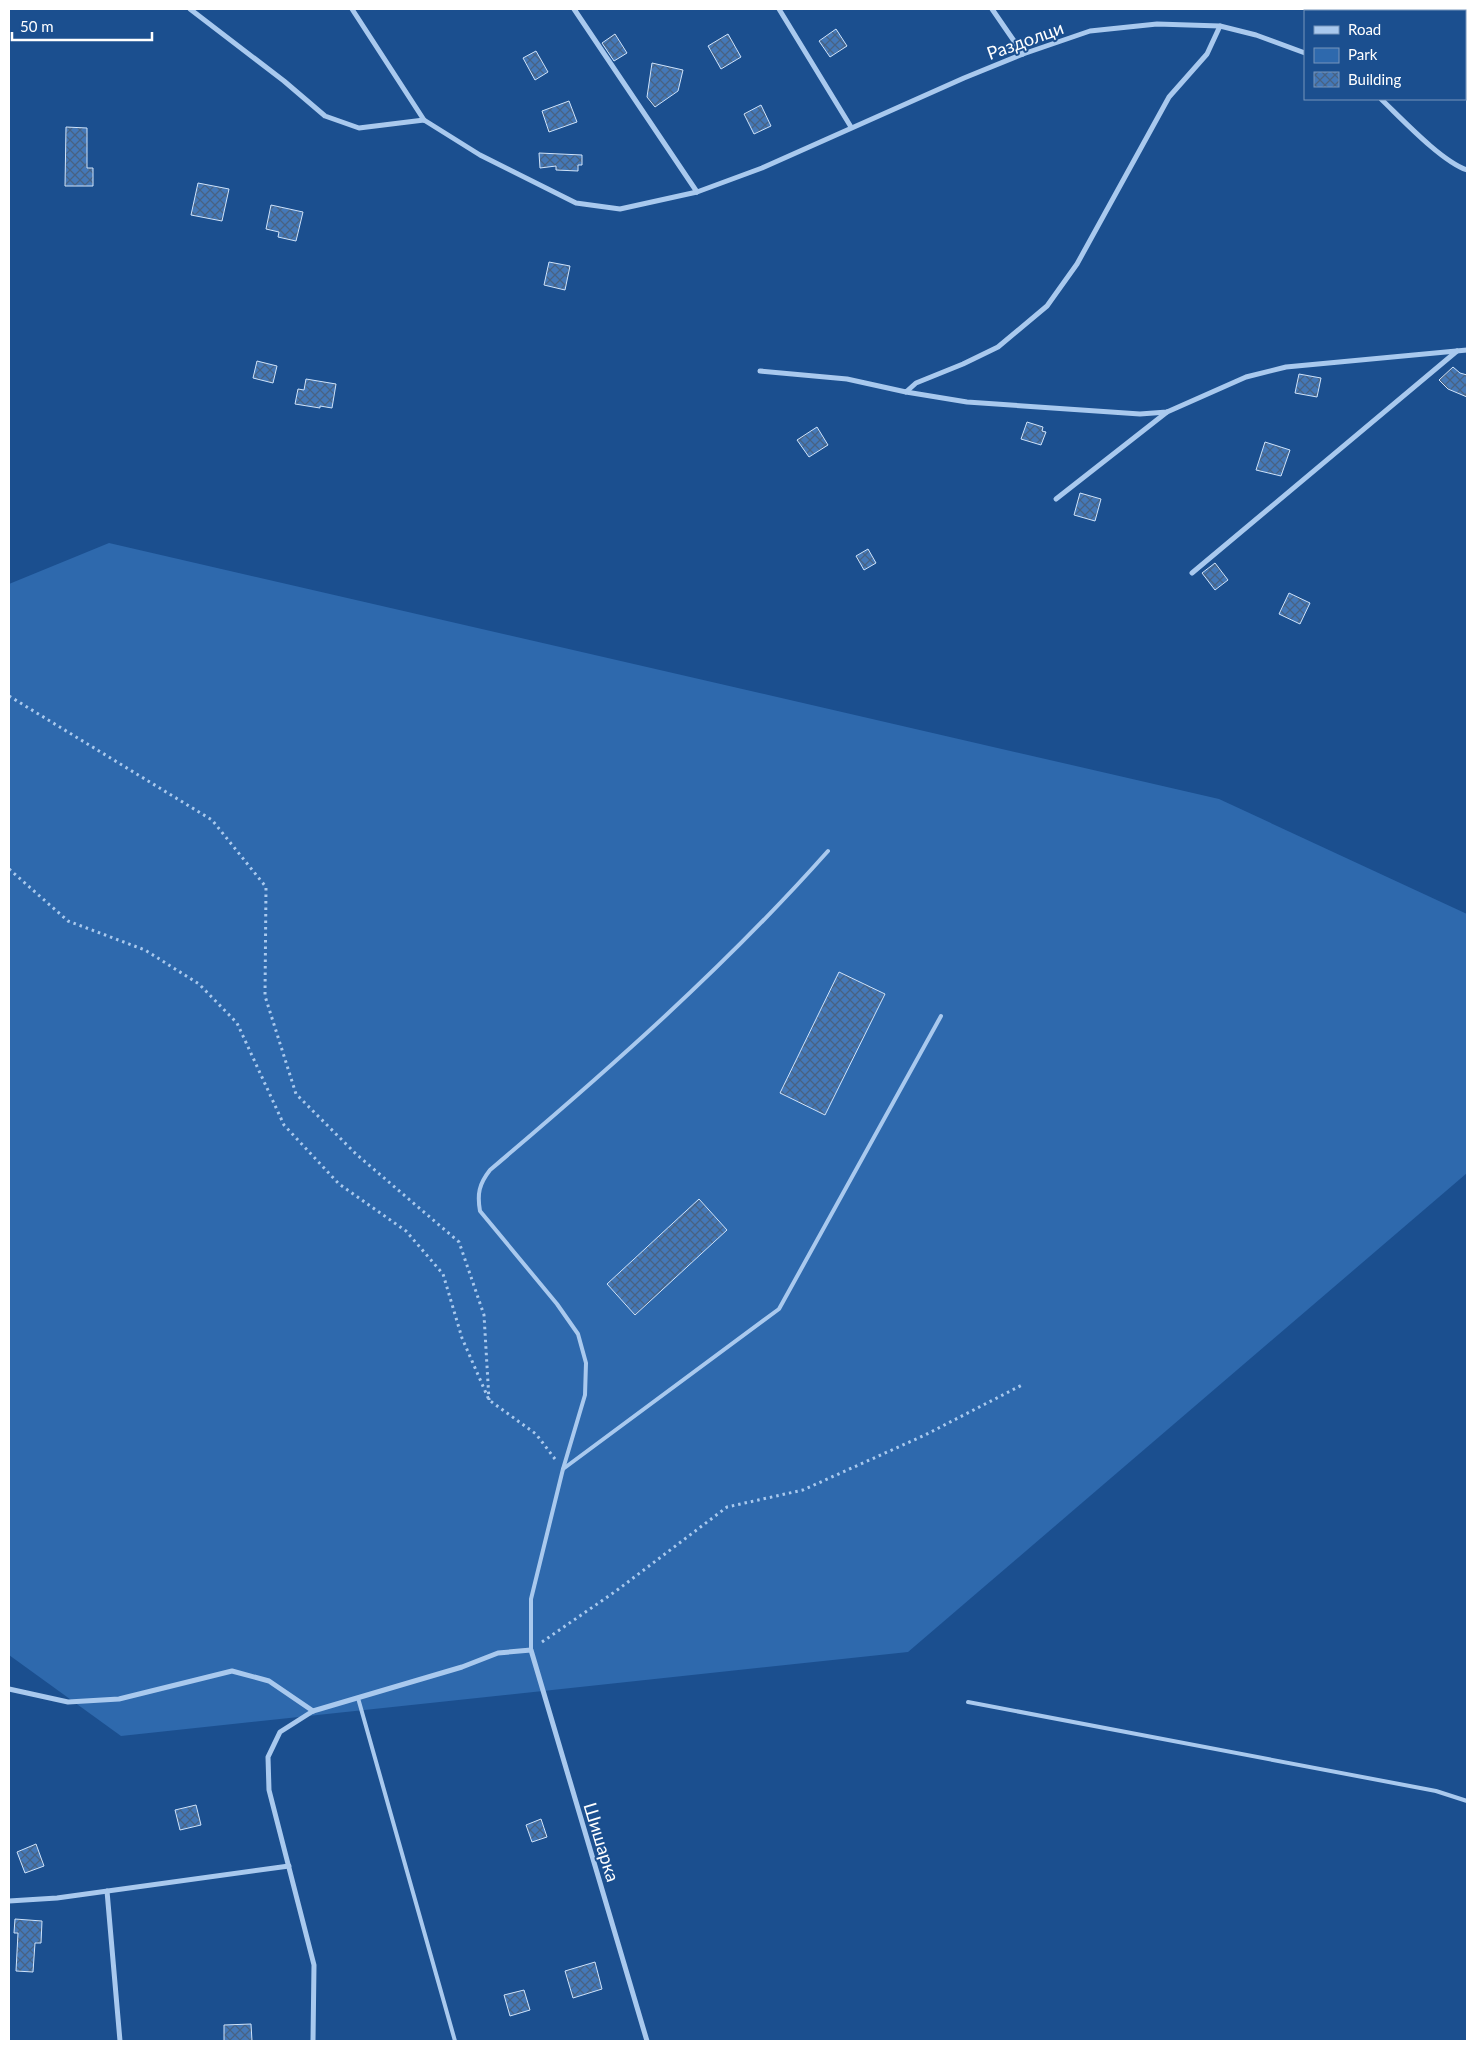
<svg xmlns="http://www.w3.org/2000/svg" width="1476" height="2050" viewBox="0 0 1476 2050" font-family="Lato,sans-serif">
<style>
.green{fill:#2e69ad}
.building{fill:url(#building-cross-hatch);stroke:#cfe3fa}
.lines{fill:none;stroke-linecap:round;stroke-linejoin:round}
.path{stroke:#a9c9ee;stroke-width:3;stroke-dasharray:2.5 4;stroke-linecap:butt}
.lane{stroke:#a9c9ee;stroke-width:4}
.street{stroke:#a9c9ee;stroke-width:5}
.labels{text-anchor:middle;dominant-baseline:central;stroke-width:4;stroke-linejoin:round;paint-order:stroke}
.street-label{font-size:18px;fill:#fff;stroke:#1b4f8f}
</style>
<defs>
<pattern id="building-cross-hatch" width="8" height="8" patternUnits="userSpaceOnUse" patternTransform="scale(1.25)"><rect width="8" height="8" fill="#4478b7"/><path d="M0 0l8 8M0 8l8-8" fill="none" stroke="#486282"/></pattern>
</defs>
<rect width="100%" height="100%" fill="#1b4f8f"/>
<path class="green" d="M109,543l1110,256 248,115v259l-559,479 -787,84 -112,-81v-1071z"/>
<g class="building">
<path d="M836,29l11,17 -17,11 -11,-16z"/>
<path d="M615,34l12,19 -13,8 -12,-18z"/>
<path d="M728,34l13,23 -20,12 -13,-23z"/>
<path d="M536,51l12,21 -13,8 -12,-22z"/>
<path d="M652,63l31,7 -5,21 -23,16 -8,-10z"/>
<path d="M569,101l8,21 -28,10 -7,-21z"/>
<path d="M761,105l10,21 -17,8 -10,-20z"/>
<path d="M66,127l21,1v40h6v18h-28z"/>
<path d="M539,153l43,2v10h-4v6l-22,-1v-4l-16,2z"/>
<path d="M198,183l31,6 -7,32 -31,-6z"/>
<path d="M271,205l32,7 -7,29 -18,-4 1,-5 -13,-3z"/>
<path d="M549,262l21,4 -5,24 -21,-5z"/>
<path d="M257,361l20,5 -4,17 -20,-5z"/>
<path d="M1453,367l7,6 7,2v22l-19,-8 -9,-9z"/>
<path d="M1299,374l22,4 -4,19 -22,-4z"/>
<path d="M306,379l30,5 -4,24 -12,-2v2l-25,-4 3,-15 6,1z"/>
<path d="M1027,422l16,5 -1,4 4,1 -5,13 -20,-6z"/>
<path d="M817,427l11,18 -19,12 -12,-17z"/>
<path d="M1265,442l25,8 -9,26 -25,-6z"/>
<path d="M1080,493l21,6 -6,22 -21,-6z"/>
<path d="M868,549l8,14 -12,7 -8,-14z"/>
<path d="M1215,563l13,17 -13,10 -13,-17z"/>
<path d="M1289,593l21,10 -10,21 -21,-10z"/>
<path d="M839,972l46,22 -60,121 -45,-22z"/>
<path d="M699,1199l28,31 -92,85 -28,-31z"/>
<path d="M196,1805l5,20 -21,5 -5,-20z"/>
<path d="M541,1819l6,18 -15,5 -6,-17z"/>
<path d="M36,1844l8,22 -19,7 -8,-21z"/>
<path d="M15,1919l27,2 -1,22h-6l-2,29 -17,-1 2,-38h-4z"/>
<path d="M595,1962l7,27 -29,9 -8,-27z"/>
<path d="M524,1990l6,20 -20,6 -6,-21z"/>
<path d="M251,2024l1,17h-28v-16z"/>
</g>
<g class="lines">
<g class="path">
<path d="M1378,11l6,-2"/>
<path d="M9,696l203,124 54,67 -1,109 31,98 60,60 103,88 25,73 5,85"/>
<path d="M9,869l59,52 77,29 54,34 38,39 47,102 55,59 67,47 37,43 19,64 27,62 47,34 19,25"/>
<path d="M542,1642l74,-51 111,-84 76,-17 122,-55 99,-51"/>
</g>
<g class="lane">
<path d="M563,1469l216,-160 162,-293"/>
<path d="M531,1650v-51l32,-130 22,-74 1,-32 -8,-29 -21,-30 -77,-93c-3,-17 -1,-27 10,-41 118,-100 235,-203 338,-319"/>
<path d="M358,1698l97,343"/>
<path d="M968,1702l468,89 31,10"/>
</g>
<g class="street">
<path d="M190,9l94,72 41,35 34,12 65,-8 56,35 96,48 44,6 77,-17 65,-24 202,-90 59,-24 67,-23 67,-7 63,2 36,9 49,18"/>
<path d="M352,9l72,111"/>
<path d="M574,9l123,183"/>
<path d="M779,9l72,118"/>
<path d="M992,9l31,45"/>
<path d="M1381,99c21,20 60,62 86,71"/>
<path d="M760,371l87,8 59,13 10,-9 47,-19 35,-17 49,-41 30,-42 92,-167 38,-43 13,-28"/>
<path d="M906,392l61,10 173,12 27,-2 79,-35 40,-10 181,-17"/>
<path d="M1056,499l111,-87"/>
<path d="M1192,573l265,-222"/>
<path d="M9,1689l59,13 51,-3 113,-28 37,10 44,30"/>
<path d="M107,1891l13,150"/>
<path d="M9,1901l48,-3 232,-32"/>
<path d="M313,2041l1,-76 -45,-175 -1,-33 12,-25 33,-21 149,-44 36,-14 33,-3 116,391"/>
</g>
</g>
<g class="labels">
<g class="street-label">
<text transform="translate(1025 40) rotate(-20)">Раздолци</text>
<text transform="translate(602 1842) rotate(73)">Шишарка</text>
</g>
</g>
<rect width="1476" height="2050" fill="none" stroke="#ffffff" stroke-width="20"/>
<rect x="1304" y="10" width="162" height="90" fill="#1b4f8f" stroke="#7695bc"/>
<rect x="1314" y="26" width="25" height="8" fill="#a9c9ee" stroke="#7695bc"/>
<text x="1348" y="35" font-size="15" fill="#ffffff">Road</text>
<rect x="1314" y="48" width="25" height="15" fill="#2e69ad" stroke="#7695bc"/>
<text x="1348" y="60" font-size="15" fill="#ffffff">Park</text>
<rect x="1314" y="72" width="25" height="15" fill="url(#building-cross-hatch)" stroke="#7695bc"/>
<text x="1348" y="85" font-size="15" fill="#ffffff">Building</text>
<path d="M12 32v8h140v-8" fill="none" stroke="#ffffff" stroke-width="2.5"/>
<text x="20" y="32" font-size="15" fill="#ffffff" stroke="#1b4f8f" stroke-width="4" paint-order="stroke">50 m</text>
</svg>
